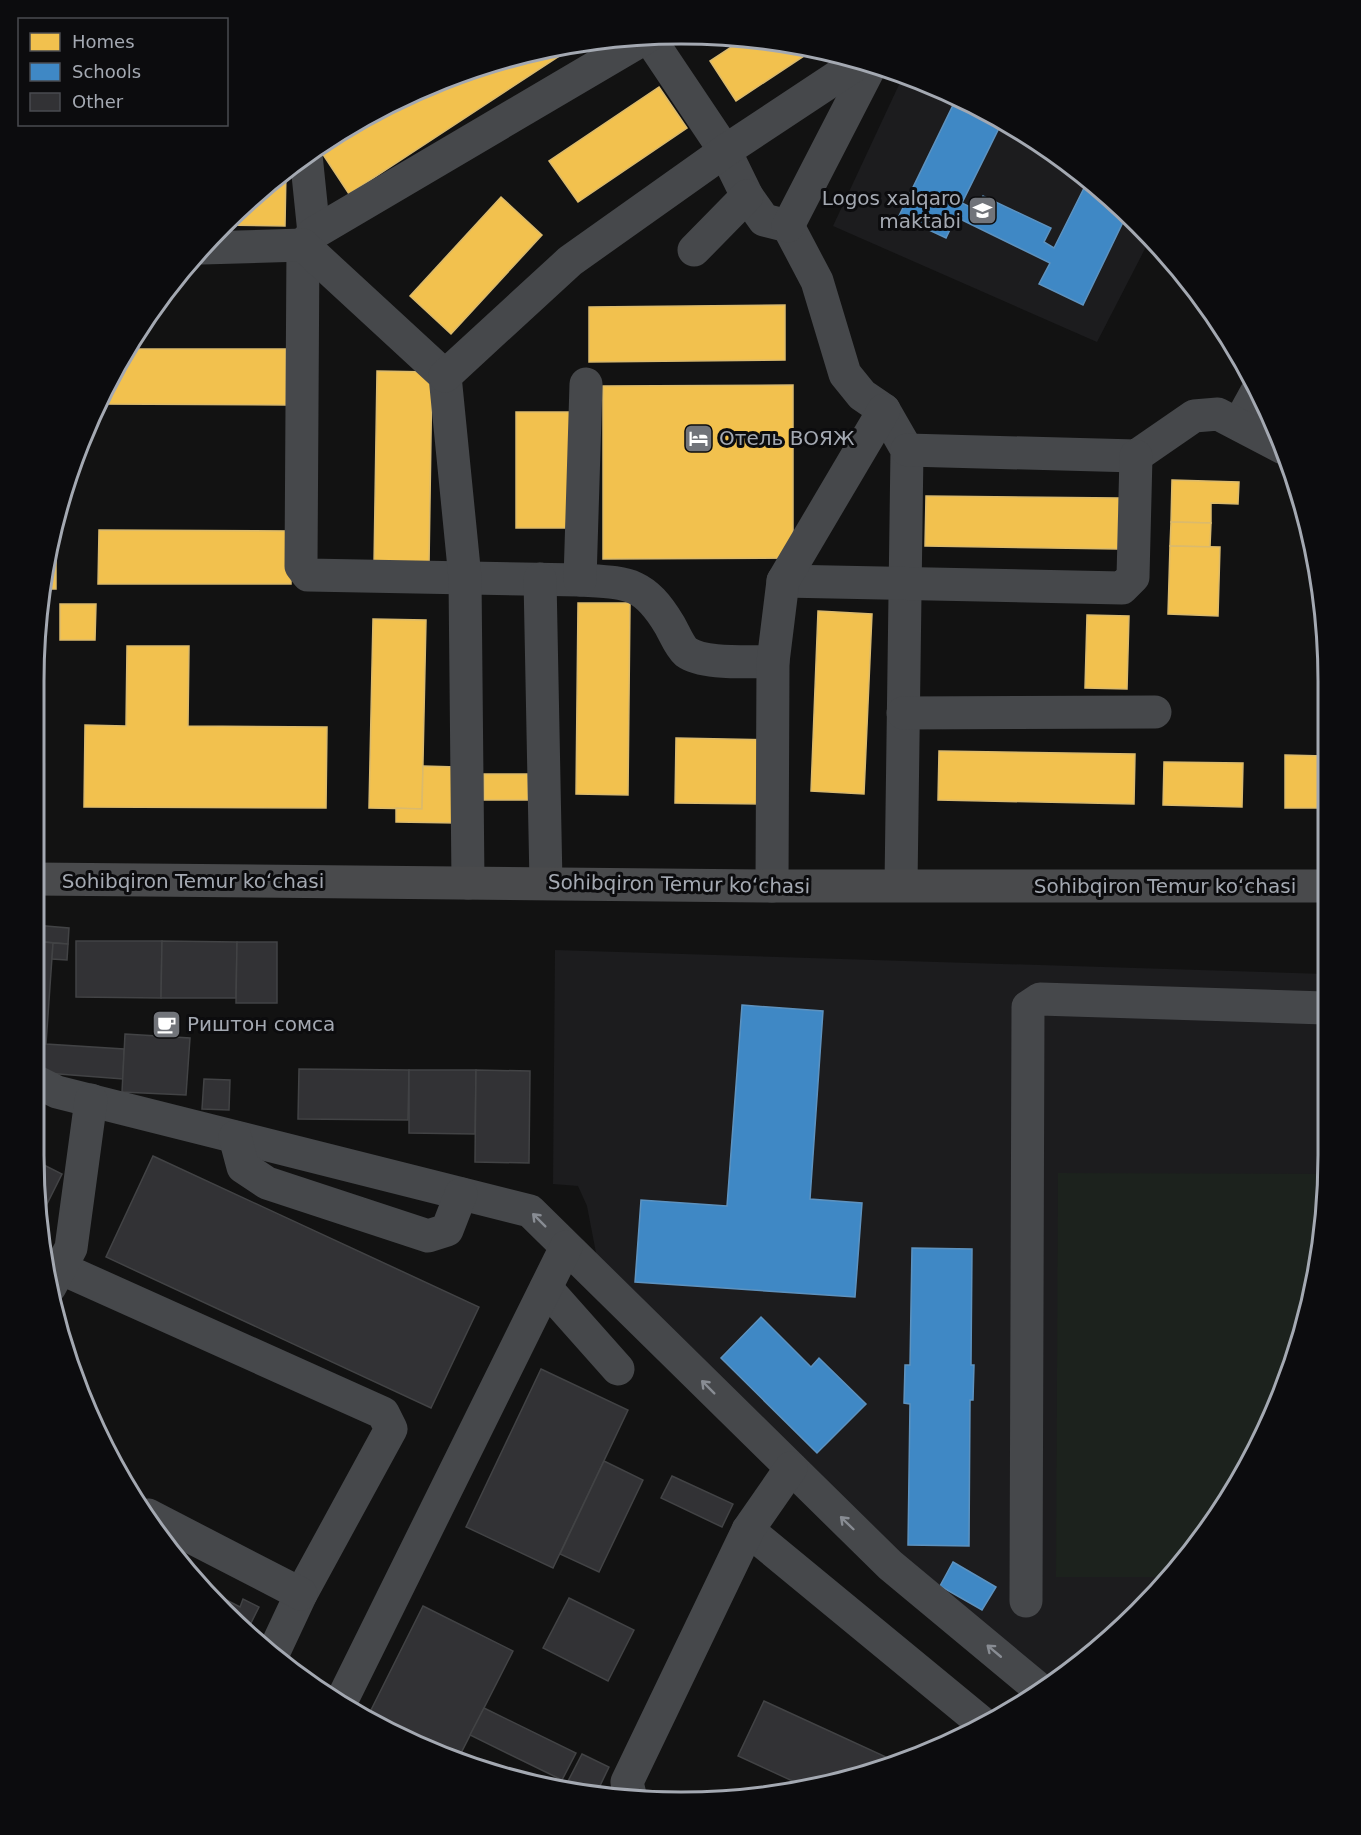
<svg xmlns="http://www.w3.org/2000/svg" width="1361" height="1835" viewBox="0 0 1361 1835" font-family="'DejaVu Sans',sans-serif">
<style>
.built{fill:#1c1c1e}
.green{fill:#1c221d}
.homes{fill:#f2c14e;stroke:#dbba6c;stroke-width:1.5}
.schools{fill:#3f88c5;stroke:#5d92bf;stroke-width:1.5}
.building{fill:#323235;stroke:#424345;stroke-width:1.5}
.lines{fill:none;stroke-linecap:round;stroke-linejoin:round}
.minor{stroke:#46484b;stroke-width:33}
.major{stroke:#494a4c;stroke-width:33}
.oneway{stroke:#888c93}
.labels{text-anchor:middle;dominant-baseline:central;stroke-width:6;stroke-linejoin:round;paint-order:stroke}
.poi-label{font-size:20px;fill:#a4a9b2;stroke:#0c0c0e;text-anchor:start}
.street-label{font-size:20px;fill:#a4a9b2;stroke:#0c0c0e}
.rim{fill:none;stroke:#a4a9b2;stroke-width:3}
</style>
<rect width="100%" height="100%" fill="#121212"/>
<g class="built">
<path d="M904,74l101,46 103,74 42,45 -53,103 -264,-116z"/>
<path d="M555,950l770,24 2,223 -33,165 -53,116 -74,104 -93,86 -20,12 -122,-94 -335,-328 -10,-52 -9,-20 -25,-2z"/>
</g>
<path class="green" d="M1058,1173l268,1 1,23 -33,165 -53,116 -71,99h-114z"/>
<g class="homes">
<path d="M745,38l20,1 48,11 -77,51 -26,-40z"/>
<path d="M576,45l-227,149 -31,-47 76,-47 119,-45z"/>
<path d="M659,87l28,41 -109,74 -29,-41z"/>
<path d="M282,171h4l-1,55 -64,-1z"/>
<path d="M501,197l41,38 -91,99 -41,-38z"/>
<path d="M785,305v55l-196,2v-55z"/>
<path d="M127,349h159v56l-188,-1z"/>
<path d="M377,371l55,1 -3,193h-55z"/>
<path d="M793,385v173l-190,1v-173z"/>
<path d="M516,412h58l-1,116h-57z"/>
<path d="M1172,480l67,2 -1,22 -27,-1v20l-40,-1z"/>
<path d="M926,496l193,2 -1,51 -193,-3z"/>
<path d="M1171,522l40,1 -1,24 -40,-1z"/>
<path d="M52,530h4v59h-14z"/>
<path d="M99,530l192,1v53h-193z"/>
<path d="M1170,546l50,1 -2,69 -50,-2z"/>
<path d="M578,603h52l-2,192 -52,-1z"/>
<path d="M60,604h36l-1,36h-35z"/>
<path d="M818,611l54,3 -8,180 -53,-3z"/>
<path d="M1087,615l42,1 -2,73 -42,-1z"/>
<path d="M373,619l53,1 -4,189 -53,-1z"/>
<path d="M127,646h62l-1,80 139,1 -1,81 -242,-1 1,-82 41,1z"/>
<path d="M676,738l94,2 -1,64 -94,-1z"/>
<path d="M939,751l196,3 -1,50 -196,-4z"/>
<path d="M1285,755l39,1v52h-39z"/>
<path d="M1164,762l79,1 -1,44 -79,-2z"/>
<path d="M423,766l34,1 -1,56 -60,-1v-14l26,1z"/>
<rect x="484" y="774" width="44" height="26"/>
</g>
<g class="schools">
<path d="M956,99l46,23 -40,81 14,7 7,-14 68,32 -7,14 10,6 34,-68 20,14 19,20 -44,91 -44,-21 11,-21 -94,-46 -10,21 -47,-22z"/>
<path d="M742,1005l81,6 -13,188 52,4 -7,94 -220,-15 6,-82 86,6z"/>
<path d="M912,1248l60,1 -1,116h3l-1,35h-3l-1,146 -61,-1 2,-141 -6,-1 1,-38h5z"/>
<path d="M761,1317l50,50 8,-9 47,46 -49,49 -96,-95z"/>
<path d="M953,1562l43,25 -14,23 -42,-24z"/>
</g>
<g class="building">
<path d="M34,925l35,3 -1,16 -34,-3z"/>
<path d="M34,941l19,2 -7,101 78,5 -1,30 -90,-7z"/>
<path d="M76,941h86l-1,57 -85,-1z"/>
<path d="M162,941l75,1 -1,56h-75z"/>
<path d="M237,942h40v61h-41z"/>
<path d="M53,943l15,1 -1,16 -15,-1z"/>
<path d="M125,1034l65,4 -4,57 -64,-3z"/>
<path d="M299,1069l110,1 -1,50 -110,-1z"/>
<path d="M409,1070h67l-1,64 -66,-1z"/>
<path d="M476,1070l54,1 -1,92 -54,-1z"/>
<path d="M204,1079l26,1 -1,30 -27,-1z"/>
<path d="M153,1156l326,151 -48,101 -325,-151z"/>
<path d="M34,1160l28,14 -21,42z"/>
<path d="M541,1369l87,41 -75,158 -87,-41z"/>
<path d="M604,1461l39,19 -44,92 -39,-18z"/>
<path d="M672,1476l61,28 -11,23 -61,-29z"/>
<path d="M205,1589l35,18 3,-8 16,8 -13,26 -23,-20z"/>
<path d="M569,1598l65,32 -26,51 -65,-33z"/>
<path d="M423,1606l90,45 -54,106 -65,-22 -27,-17z"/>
<path d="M764,1701l133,61 -87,27 -72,-33z"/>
<path d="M484,1708l92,45 -14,27 -92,-45z"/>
<path d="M582,1754l27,13 -12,25h-13l-17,-9z"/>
</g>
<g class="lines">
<g class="minor">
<path d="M648,36l77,115 22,45 17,24 24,6 29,55 28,93 17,21 22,15 23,40 -6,435"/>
<path d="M306,155l8,78 -11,12 -2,321 7,9 272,5c47,3 63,1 89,44 5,8 10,22 17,28 18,13 64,9 87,10"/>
<path d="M788,226l84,-163"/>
<path d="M314,233l336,-198"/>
<path d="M202,248l101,-3 142,131 20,202 3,305"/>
<path d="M694,250l53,-54"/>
<path d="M445,376l125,-115 155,-110 136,-90"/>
<path d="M1239,424l17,-31"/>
<path d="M907,450l229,6 58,-40 24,-2 65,34"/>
<path d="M540,579l6,304"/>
<path d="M580,580l6,-196"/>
<path d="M783,581l339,7 11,-11 3,-121"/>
<path d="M903,713l252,-1"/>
<path d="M772,886l1,-224 10,-81 101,-171"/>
<path d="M33,1080l24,12 473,119 360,354 149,124"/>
<path d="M235,1137l8,30 24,16 161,53 19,-6 14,-36"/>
<path d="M60,1268l323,145 8,16 -90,165 -29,62"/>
<path d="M50,1287l21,-39 20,-148"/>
<path d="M546,1288l72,81"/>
<path d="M148,1515l153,79"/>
<path d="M748,1530l233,192"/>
<path d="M1026,1601l2,-594 12,-8 285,9"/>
<path d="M341,1702l225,-455"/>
<path d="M630,1795l-3,-13 121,-252 43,-62"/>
</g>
<path class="major" d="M34,879l738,7h552"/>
</g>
<defs><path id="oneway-shaft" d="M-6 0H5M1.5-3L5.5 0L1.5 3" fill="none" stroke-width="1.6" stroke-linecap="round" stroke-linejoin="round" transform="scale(1.5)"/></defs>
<g class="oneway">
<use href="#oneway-shaft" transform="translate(539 1220) rotate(-135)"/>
<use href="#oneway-shaft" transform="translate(708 1387) rotate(-135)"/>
<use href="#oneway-shaft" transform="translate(847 1523) rotate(-136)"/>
<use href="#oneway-shaft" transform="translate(994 1651) rotate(-140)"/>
</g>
<defs>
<symbol id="school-square" viewBox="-11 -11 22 22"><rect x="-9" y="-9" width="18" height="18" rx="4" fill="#71747a" stroke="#0c0c0e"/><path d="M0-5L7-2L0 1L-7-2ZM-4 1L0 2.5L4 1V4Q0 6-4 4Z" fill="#fff"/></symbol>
<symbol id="hotel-square" viewBox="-11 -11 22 22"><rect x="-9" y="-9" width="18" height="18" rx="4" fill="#71747a" stroke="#0c0c0e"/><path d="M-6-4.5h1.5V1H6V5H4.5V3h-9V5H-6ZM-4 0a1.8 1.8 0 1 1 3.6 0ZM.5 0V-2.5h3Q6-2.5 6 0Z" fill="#fff"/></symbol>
<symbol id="cafe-square" viewBox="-11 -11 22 22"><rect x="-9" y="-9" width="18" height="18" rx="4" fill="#71747a" stroke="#0c0c0e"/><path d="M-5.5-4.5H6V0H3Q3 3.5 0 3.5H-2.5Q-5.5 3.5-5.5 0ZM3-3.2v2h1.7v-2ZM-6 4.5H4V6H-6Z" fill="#fff"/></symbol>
</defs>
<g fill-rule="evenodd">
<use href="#school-square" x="966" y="194" width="33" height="33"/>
<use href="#hotel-square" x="682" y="422" width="33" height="33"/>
<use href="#cafe-square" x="150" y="1008" width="33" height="33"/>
</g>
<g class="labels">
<g class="poi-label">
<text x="961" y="198" text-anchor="end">Logos xalqaro<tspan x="961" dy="23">maktabi</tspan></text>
<text x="719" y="438">Отель ВОЯЖ</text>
<text x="187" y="1024">Риштон сомса</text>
</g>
<g class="street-label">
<text x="193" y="881">Sohibqiron Temur koʻchasi</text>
<text transform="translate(679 884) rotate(1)">Sohibqiron Temur koʻchasi</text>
<text x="1165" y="886">Sohibqiron Temur koʻchasi</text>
</g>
</g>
<path d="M0 0H1361V1835H0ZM681 44H681A637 637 0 0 1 1318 681V1155A637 637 0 0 1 681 1792H681A637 637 0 0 1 44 1155V681A637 637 0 0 1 681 44Z" fill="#0c0c0e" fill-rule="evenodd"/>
<path class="rim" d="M681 44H681A637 637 0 0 1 1318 681V1155A637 637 0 0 1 681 1792H681A637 637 0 0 1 44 1155V681A637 637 0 0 1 681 44Z"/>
<rect x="18" y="18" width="210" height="108" fill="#0c0c0e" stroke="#494b50" stroke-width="1.5"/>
<rect x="30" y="33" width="30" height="18" fill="#f2c14e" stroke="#494b50" stroke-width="1.5"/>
<text x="72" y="48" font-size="18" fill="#a4a9b2">Homes</text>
<rect x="30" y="63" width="30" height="18" fill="#3f88c5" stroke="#494b50" stroke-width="1.5"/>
<text x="72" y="78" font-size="18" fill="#a4a9b2">Schools</text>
<rect x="30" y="93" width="30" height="18" fill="#323235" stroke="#494b50" stroke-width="1.5"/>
<text x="72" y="108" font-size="18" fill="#a4a9b2">Other</text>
</svg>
